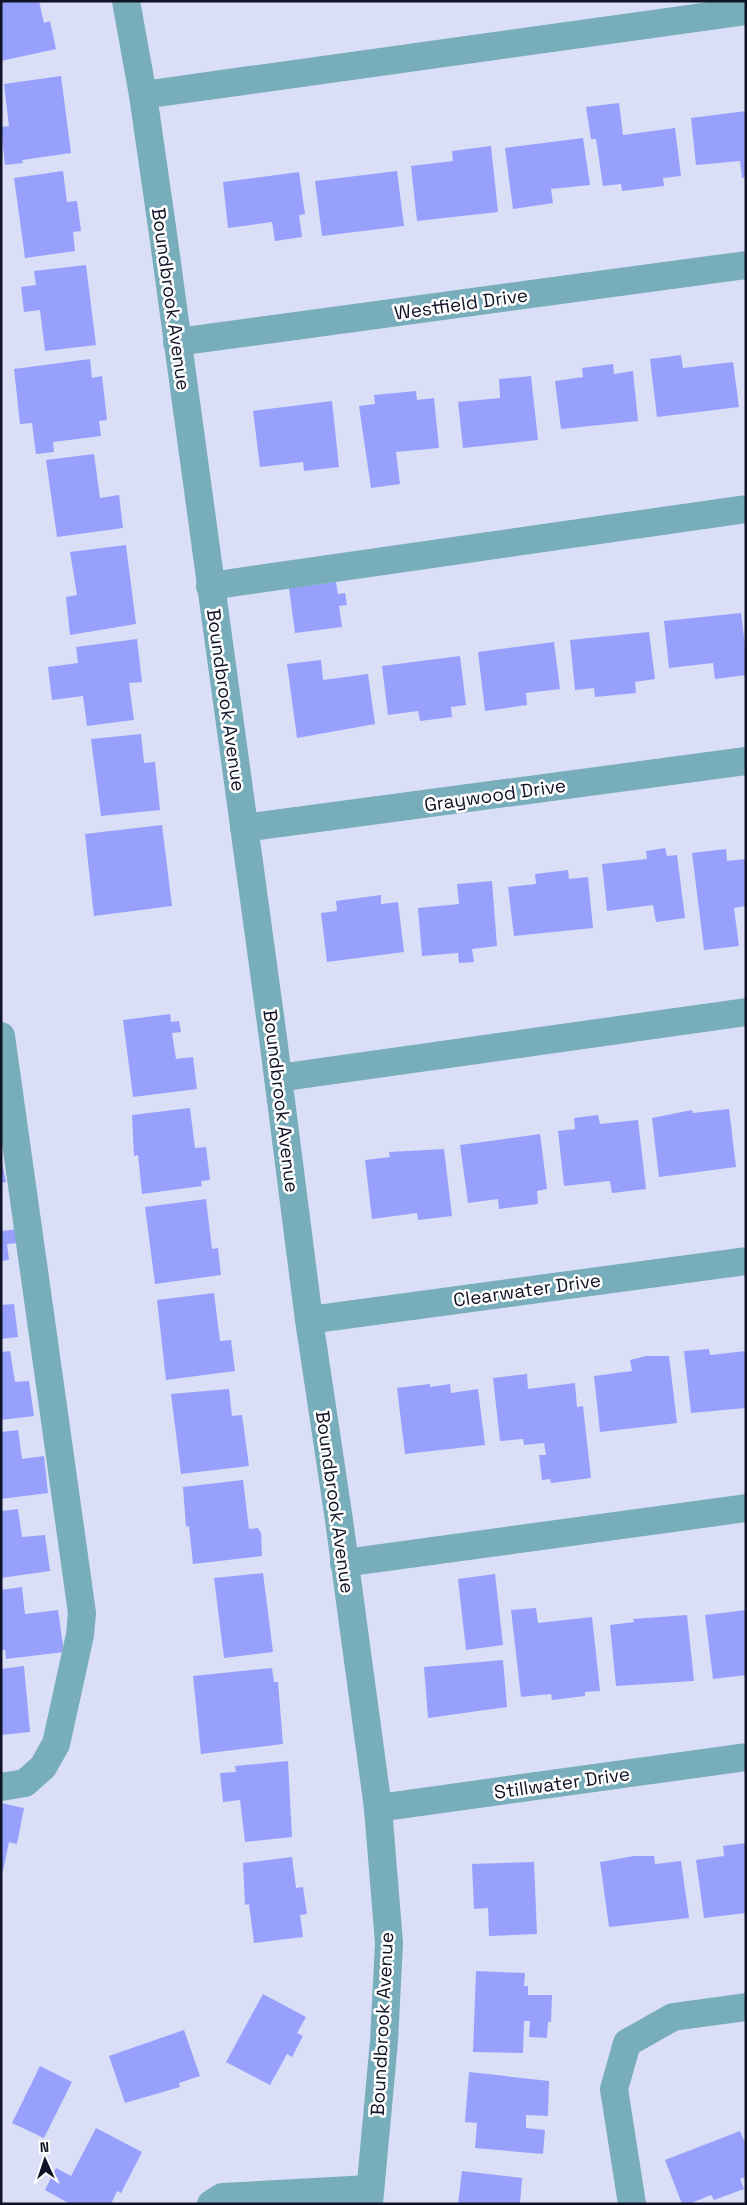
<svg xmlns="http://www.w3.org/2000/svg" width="747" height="2205" viewBox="0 0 747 2205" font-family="'Space Grotesk',sans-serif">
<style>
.building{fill:#97a1fd}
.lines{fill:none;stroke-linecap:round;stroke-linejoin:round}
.minor{stroke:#78adbc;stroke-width:28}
.labels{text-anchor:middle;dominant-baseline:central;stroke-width:5;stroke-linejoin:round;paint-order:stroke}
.street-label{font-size:19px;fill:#101226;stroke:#fff}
</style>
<rect width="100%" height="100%" fill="#dadff7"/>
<g class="building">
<path d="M1,1h38l5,22 6,-2 6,28 -55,12z"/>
<path d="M61,76l10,77 -49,7 1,3 -18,2 -4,-38 8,-1 -5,-42z"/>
<path d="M619,103l4,32 52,-7 6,48 -18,2 1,8 -42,5 -1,-7 -18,2 -7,-47h-5l-5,-32z"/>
<path d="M746,111v66l-4,1 -2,-17 -44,4 -5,-47z"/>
<path d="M583,138l7,47 -39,4 2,14 -40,6 -8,-61z"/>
<path d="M491,146l7,66 -81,9 -6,-55 42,-5 -1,-10z"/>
<path d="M63,171l4,31 10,-1 4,30 -8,1 2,19 -50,7 -11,-80z"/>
<path d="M397,171l7,55 -82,10 -7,-55z"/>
<path d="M299,172l6,42 -6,1 3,22 -27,4 -3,-19 -44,6 -5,-46z"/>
<path d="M86,265l10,80 -51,6 -5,-41 -16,2 -3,-25 15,-2 -2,-14z"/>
<path d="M681,355l2,13 50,-6 6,45 -82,10 -7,-58z"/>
<path d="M90,359l2,19 10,-2 5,44 -8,1 2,15 -48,6 1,10 -18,2 -4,-31 -12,1 -6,-55z"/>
<path d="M613,364l1,10 19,-3 5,50 -77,8 -6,-48 28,-4 -1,-9z"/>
<path d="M531,376l7,64 -75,8 -5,-46 42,-4 -1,-19z"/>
<path d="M416,391l1,9 17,-2 5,50 -43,4 4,32 -29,4 -12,-82 16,-2 -1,-9z"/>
<path d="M332,401l7,66 -35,4 -1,-9 -43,5 -7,-56z"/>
<path d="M94,454l6,44 19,-3 4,33 -66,9 -11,-77z"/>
<path d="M126,545l10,79 -66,11 -4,-38 11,-2 -7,-43z"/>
<path d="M336,582l2,12 7,-1 2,12 -8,1 3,21 -47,6 -6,-45z"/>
<path d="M741,613l5,40v22l-31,4 -2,-16 -44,5 -5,-47z"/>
<path d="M649,632l6,47 -20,3 1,11 -41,4 -1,-9 -19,2 -5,-50z"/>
<path d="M137,639l5,43 -13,1 5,37 -47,6 -4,-30 -31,4 -4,-33 30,-4 -2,-16z"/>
<path d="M554,642l6,47 -34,4 1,12 -42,6 -7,-59z"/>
<path d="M460,656l6,49 -15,2 1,10 -32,4 -2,-10 -30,4 -6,-49z"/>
<path d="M321,660l2,20 45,-6 7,50 -78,14 -10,-74z"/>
<path d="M141,734l3,29 11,-1 5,48 -59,6 -10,-77z"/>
<path d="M162,825l10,81 -78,10 -9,-82z"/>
<path d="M665,848l2,8 10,-1 8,63 -29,4 -3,-17 -46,6 -5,-47 45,-5 -1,-8z"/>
<path d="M726,849l1,12 19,-2v47l-12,2 5,38 -35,4 -12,-97z"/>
<path d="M568,870l1,9 19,-2 5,51 -79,8 -6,-49 28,-3 -1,-10z"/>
<path d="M492,881l5,65 -25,3 2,13 -15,1 -1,-10 -36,3 -4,-48 41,-4 -2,-20z"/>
<path d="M381,895v9l17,-2 6,50 -77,10 -6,-49 16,-2 -1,-10z"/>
<path d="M170,1014l1,8 8,-1 2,11 -9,1 4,26 17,-2 4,32 -64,8 -10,-77z"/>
<path d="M190,1108l5,40 11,-1 4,33 -9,1 1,5 -60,8 -4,-39 -4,1 -2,-41z"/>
<path d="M729,1109l7,58 -77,10 -7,-59 40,-8 1,3z"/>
<path d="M598,1115l2,9 38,-4 8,69 -34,4 -2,-12 -46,5 -6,-55 17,-2 -1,-11z"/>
<path d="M540,1134l7,55 -10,2 1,13 -39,5 -1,-10 -30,4 -8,-58z"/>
<path d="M444,1149l8,67 -34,4 -1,-7 -45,6 -7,-59 25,-3 -1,-5z"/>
<path d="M1,1157l5,25 -5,1z"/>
<path d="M206,1199l6,50 6,-1 3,27 -66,9 -10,-77z"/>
<path d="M1,1227l2,4 14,-2 2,14 -12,1 2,16 -8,1z"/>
<path d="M214,1293l6,48 11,-1 4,31 -69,9 -9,-80z"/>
<path d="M14,1304l4,33 -17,2v-34z"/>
<path d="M709,1349l1,6 36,-4v57l-55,5 -7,-62z"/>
<path d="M10,1351l5,31 14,-1 5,35 -33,4v-68z"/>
<path d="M646,1356h23l8,67 -77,9 -6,-56 38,-5 -2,-11z"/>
<path d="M527,1374l1,15 47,-6 2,24 6,-1 8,72 -40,5 -1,-4 -8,1 -3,-25h7l-2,-12 -20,2 -1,-6 -23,2 -7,-63z"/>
<path d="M430,1384v3l20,-3 1,9 27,-4 7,56 -80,9 -8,-66z"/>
<path d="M229,1389l3,27 10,-1 7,51 -68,8 -10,-80z"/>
<path d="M18,1430l4,29 22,-3 4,37 -47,6v-67z"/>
<path d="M243,1480l6,49 9,-1 3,5 1,23 -69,8 -4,-38 -3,1 -3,-40z"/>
<path d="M18,1509l4,28 23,-2 5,36 -49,7v-67z"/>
<path d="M263,1573l10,79 -49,6 -10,-80z"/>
<path d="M495,1574l8,71 -37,5 -8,-71z"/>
<path d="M22,1587l3,27 33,-4 6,42 -58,7 -1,-9h-4v-60z"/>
<path d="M536,1608l2,15 54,-6 8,74 -15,1v4l-33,4 -1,-6 -30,3 -10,-87z"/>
<path d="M746,1610v65l-33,4 -8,-64z"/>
<path d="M687,1615l7,66 -78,5 -6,-61 24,-3 -1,-3z"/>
<path d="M503,1660l4,47 -79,11 -4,-51z"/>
<path d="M24,1666l6,66 -29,3v-66z"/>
<path d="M272,1668l2,14h4l5,62 -82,10 -8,-78z"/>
<path d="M288,1761l4,76 -47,5 -5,-42 -17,2 -3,-29 16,-1 -1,-6z"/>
<path d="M1,1803l23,5 -7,36 -8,-2 -6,29h-2z"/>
<path d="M746,1843v70l-42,5 -8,-58 28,-4 -1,-10z"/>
<path d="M634,1856h20l1,8 26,-3 8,57 -80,9 -9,-65z"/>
<path d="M292,1857l4,31 7,-1 4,27 -7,1 3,22 -49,6 -5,-39 -4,1 -2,-42z"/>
<path d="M534,1862l3,72 -48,2 -1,-28 -14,1 -2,-45z"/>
<path d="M476,1971l49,2 -1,13h4v9h24l-1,27h-3l-1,16 -18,-1 1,-16h-6l-1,32 -50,-1z"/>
<path d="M263,1994l43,23 -9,16 6,3 -11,21 -5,-3 -17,31 -44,-23z"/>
<path d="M184,2030l16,46 -21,7 1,4 -55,16 -16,-47z"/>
<path d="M40,2066l32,16 -28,56 -32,-15z"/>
<path d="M469,2072l80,9 -1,35 -22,-1v13l19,2 -2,24 -68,-6 2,-25 -12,-1z"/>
<path d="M96,2128l46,24 -21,41 -4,-2 -6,13h-41l-25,-14 11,-22 15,8z"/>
<path d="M740,2131l6,14v32l-6,2 4,10 -30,11 -3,-5 -22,9h-7l-17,-44z"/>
<path d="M462,2171l60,7 -2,26h-62z"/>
</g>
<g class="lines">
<g class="minor">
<path d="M126,1l17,94 20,139 110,804 36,282 30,200 39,288 11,135 -5,98 -15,163"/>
<path d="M143,95l603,-84"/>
<path d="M177,342l569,-77"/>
<path d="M210,586l536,-77"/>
<path d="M244,828l502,-67"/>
<path d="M1,1036l81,577 -2,22 -24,109 -13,23 -18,16 -24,4"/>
<path d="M278,1078l468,-66"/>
<path d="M309,1320l437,-59"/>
<path d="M344,1563l402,-55"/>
<path d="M378,1808l368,-51"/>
<path d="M211,2204l11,-7 147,-8"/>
<path d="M632,2204l-18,-115 13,-46 46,-26 73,-10"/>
</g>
</g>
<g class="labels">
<g class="street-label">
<text transform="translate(171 299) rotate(82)">Boundbrook Avenue</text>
<text transform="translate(461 304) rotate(-8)">Westfield Drive</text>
<text transform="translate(226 700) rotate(82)">Boundbrook Avenue</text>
<text transform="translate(495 795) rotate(-8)">Graywood Drive</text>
<text transform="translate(281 1101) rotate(83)">Boundbrook Avenue</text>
<text transform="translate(527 1290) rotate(-8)">Clearwater Drive</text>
<text transform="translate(335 1502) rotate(82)">Boundbrook Avenue</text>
<text transform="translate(562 1783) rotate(-8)">Stillwater Drive</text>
<text transform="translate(382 2024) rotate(-87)">Boundbrook Avenue</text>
</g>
</g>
<rect width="747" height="2205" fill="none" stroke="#101226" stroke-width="5"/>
<g transform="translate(45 2160) rotate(357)" stroke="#ffffff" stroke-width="4" paint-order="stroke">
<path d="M0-4L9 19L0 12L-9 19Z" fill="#101226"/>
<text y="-8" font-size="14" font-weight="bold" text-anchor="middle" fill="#101226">N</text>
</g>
</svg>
